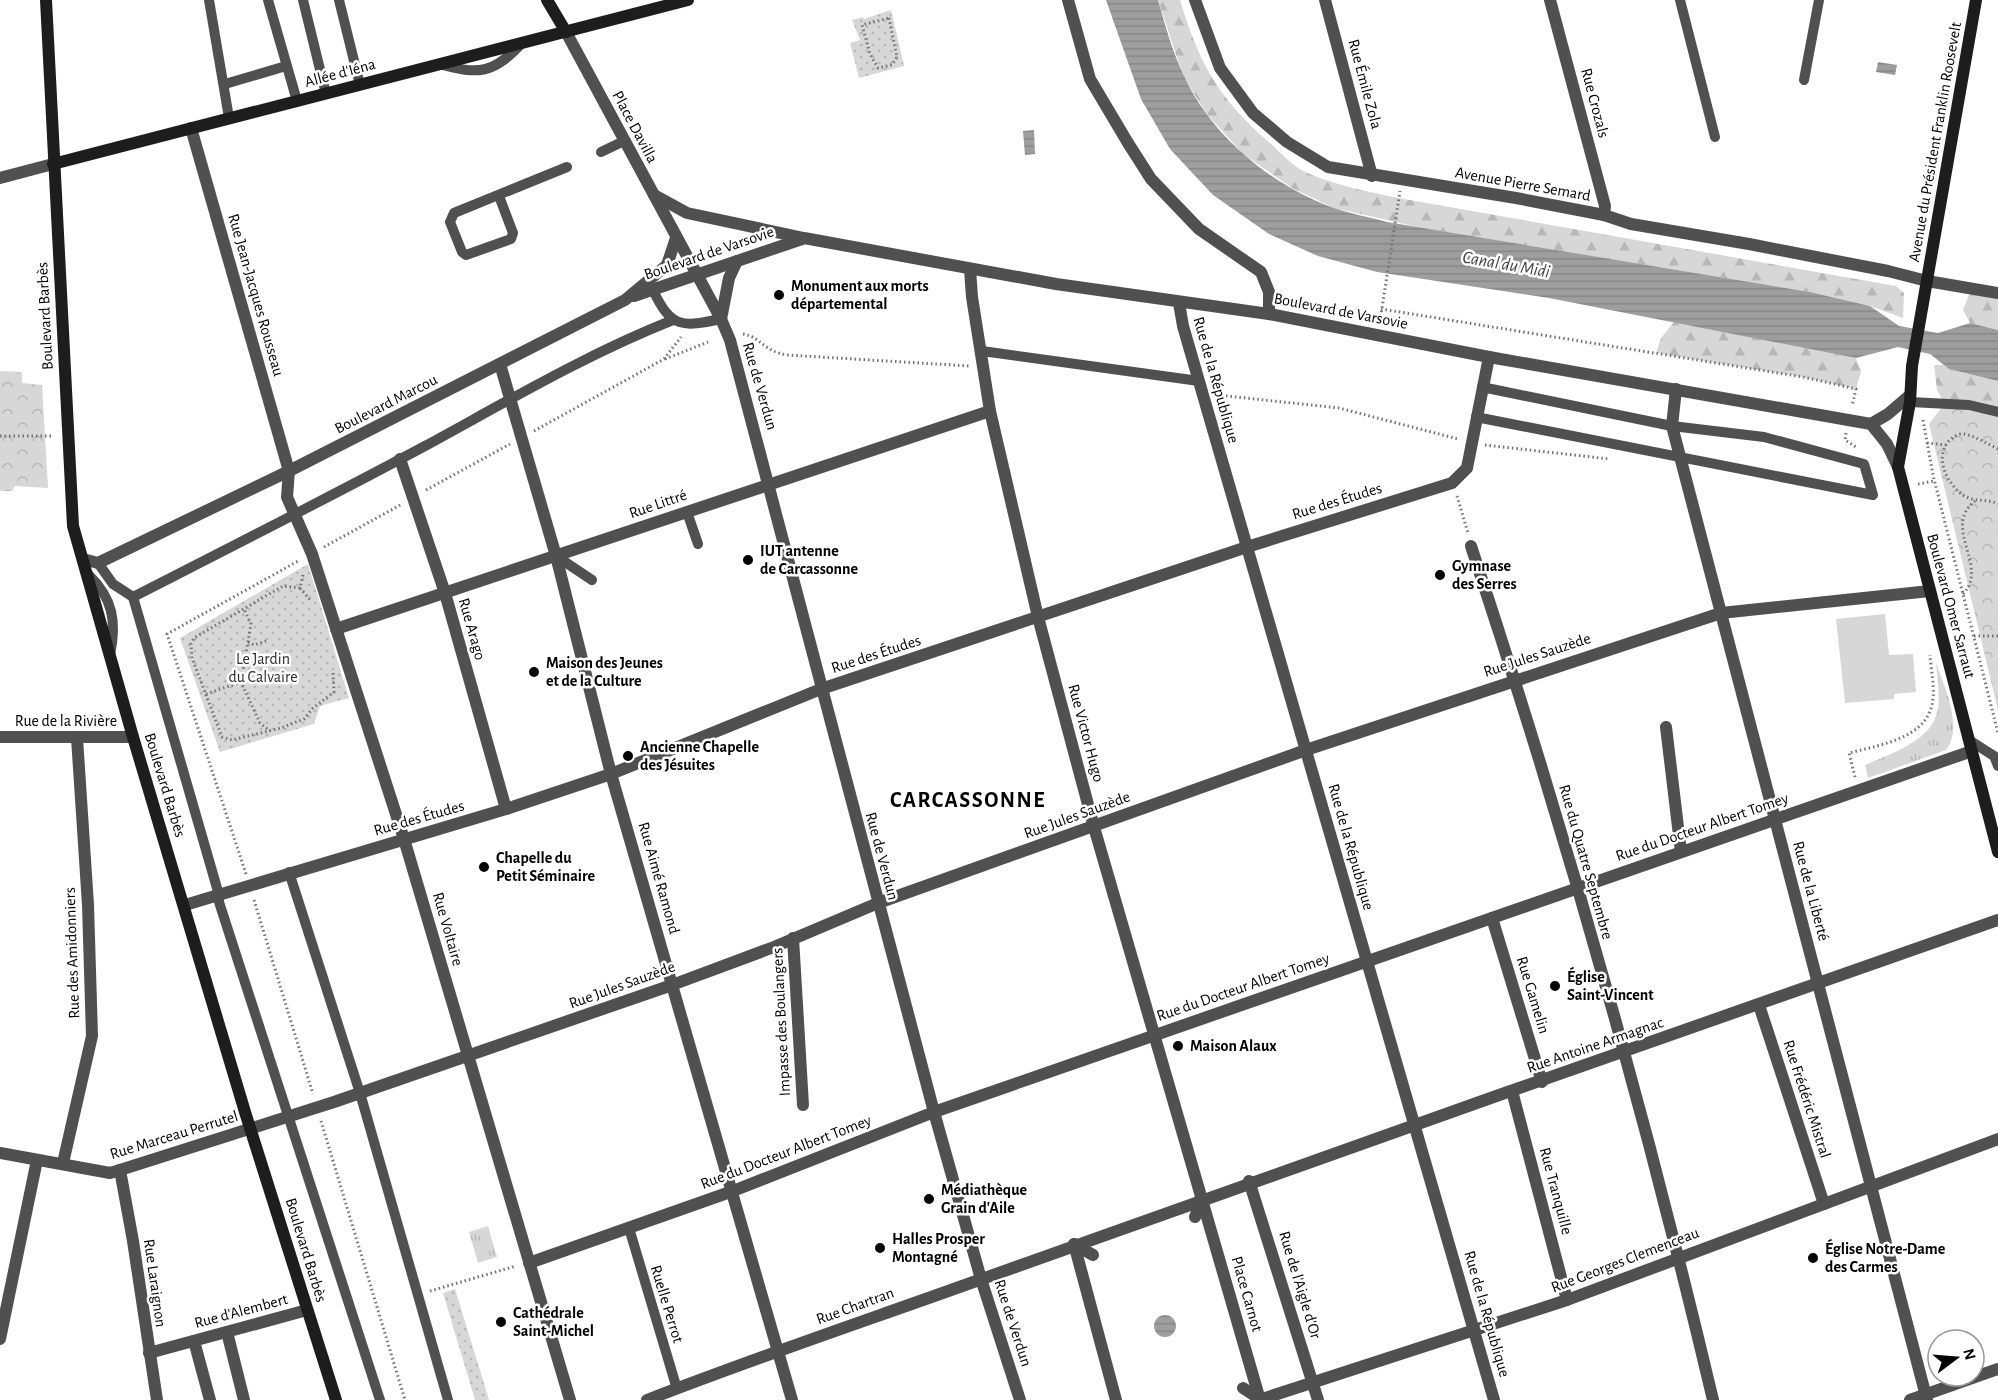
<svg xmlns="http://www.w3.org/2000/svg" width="1998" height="1400" viewBox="0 0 1998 1400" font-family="'Alegreya Sans',sans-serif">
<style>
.grass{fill:url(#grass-tufts)}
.forest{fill:url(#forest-firs)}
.park{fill:url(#park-crowns)}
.garden{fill:url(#garden-dots)}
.pitch{fill:#d7d7d7}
.water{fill:url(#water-rules)}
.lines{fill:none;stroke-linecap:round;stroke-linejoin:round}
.path{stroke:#727272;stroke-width:3;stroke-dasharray:1.5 3;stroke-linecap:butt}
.lane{stroke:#505050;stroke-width:10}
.street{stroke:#505050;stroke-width:12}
.secondary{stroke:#1d1d1d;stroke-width:12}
.poi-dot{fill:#000;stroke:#fff;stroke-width:2}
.labels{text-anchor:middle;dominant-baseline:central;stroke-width:5;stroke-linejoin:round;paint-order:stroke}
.street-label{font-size:16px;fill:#000;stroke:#fff}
.poi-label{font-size:16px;font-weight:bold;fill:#000;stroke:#fff;text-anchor:start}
.park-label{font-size:16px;fill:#2e2e2e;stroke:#fff}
.water-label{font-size:18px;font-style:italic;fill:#3f3f3f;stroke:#fff}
.district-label{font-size:22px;font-weight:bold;letter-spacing:1.5px;fill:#000;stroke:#fff}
</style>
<defs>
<pattern id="grass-tufts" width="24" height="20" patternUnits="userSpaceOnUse" patternTransform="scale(1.5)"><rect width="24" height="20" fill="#d7d7d7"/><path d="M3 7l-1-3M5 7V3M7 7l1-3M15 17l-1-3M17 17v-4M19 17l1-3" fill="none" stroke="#b7b7b7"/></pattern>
<pattern id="forest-firs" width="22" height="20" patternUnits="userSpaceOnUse" patternTransform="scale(1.5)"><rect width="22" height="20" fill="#d7d7d7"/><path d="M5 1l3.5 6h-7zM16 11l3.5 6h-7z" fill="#b7b7b7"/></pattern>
<pattern id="park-crowns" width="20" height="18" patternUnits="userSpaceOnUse" patternTransform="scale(1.5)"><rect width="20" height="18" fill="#d7d7d7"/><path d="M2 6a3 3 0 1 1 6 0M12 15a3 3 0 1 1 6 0" fill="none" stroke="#b7b7b7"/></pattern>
<pattern id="garden-dots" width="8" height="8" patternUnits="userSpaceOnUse" patternTransform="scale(1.5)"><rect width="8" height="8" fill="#d7d7d7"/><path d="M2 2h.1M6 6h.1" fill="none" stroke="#b7b7b7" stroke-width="1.8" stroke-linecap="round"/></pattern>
<pattern id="water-rules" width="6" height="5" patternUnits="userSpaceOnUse" patternTransform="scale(1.5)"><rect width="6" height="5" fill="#9e9e9e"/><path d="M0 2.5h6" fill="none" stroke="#868686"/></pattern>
</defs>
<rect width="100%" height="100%" fill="#fff"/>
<g class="grass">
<path d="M1936,662c8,25 28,65 10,88l-78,28 -3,-13c25,-11 68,-24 73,-56 2,-15 -1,-32 -2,-47z"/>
<path d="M488,1226l9,31 -19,6 -9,-31z"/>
</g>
<g class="forest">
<path d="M1158,0h22c20,66 39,99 91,144 10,9 21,21 32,27 33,15 66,21 101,28l492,87 8,7 -1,25 -33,-12 -60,-14 -388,-64 -88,-20 -42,-20 -49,-34 -37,-41 -23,-37z"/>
<path d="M1981,290l17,4v36l-28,-7 -7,-13 6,-15z"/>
<path d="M1674,322l182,36 5,13 -5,18 -53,-12 -147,-24 5,-15z"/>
<path d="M1934,365h9l6,4 49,12v37l-53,-14 -8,-14z"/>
</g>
<g class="park">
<path d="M0,371l22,1v11l20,2 6,103 -33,-2 -3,5h-12z"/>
<path d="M1945,403l53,14v293l-69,-286z"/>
</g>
<g class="garden">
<path d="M891,10l13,56 -45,12 -9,-35 10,-3 -8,-20 11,-3 1,2z"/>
<path d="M308,564l41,134 -29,8 -6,18 -94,28 -40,-114z"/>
<path d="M455,1289l34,111h-14l-32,-107z"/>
</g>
<path class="pitch" d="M1885,614l4,41 24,-1 3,38 -22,2v5l-49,4 -9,-84z"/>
<g class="water">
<path d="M1106,0h52c7,25 14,50 25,74 27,61 89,112 151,134 17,6 36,9 53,14l423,70 60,14 29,20 39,7 32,-10 28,7v51l-49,-12 -19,-15 -32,-7 -42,11 -307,-60 -172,-26 -59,-16 -49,-22 -56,-39 -43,-46 -29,-50z"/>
<path d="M1878,62l19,3 -2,10 -19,-3z"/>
<path d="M1034,130l1,24 -10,1 -2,-24z"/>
<circle cx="1165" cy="1326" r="11"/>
</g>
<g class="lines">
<g class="path">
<path d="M889,18l8,39 -5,8 -14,3 -8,-14 -8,-29z"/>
<path d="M1381,309l422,68 53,12 -4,17"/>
<path d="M1380,321l20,-130"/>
<path d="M743,334c18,3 21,18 45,21l181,11"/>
<path d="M665,359l43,-17"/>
<path d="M1217,395l122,13 119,31"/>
<path d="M1923,420l10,55 65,258"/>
<path d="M534,431l130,-72 17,-22"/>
<path d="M1846,433l-1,7 11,7"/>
<path d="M0,436h54"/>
<path d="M1927,443l19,2"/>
<path d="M1485,445l124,14"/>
<path d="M1998,449c-10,-5 -23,-13 -34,-15 -5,-1 -9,2 -13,5 -18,16 -5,44 12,56 12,8 24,3 35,9"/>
<path d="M1918,484l16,-3"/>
<path d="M426,490l84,-46"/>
<path d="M1457,496l11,37"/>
<path d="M324,547l78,-43"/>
<path d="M303,575l-3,13 10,12"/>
<path d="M300,588l-17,-2 -89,52 -3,6 1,14 30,79 10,3 49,-12 23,-9 9,-11 21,-16 -1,-20"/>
<path d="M1963,594c27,-28 -22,-66 12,-93"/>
<path d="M1974,636h24"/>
<path d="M248,642l6,3 15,-5"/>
<path d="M241,682l10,-58 -7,-15"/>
<path d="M206,694l35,-12 19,41 10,8"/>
<path d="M1855,777l-6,-24c26,-7 70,-13 81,-42 7,-16 1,-39 0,-56"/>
<path d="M246,874l-79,-240 133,-74"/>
<path d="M254,900l59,194"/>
<path d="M321,1121l84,279"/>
<path d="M430,1291l86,-25"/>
</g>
<g class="lane">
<path d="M209,0l20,118"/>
<path d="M268,0l29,101"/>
<path d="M303,0l23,94"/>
<path d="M339,0l21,85"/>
<path d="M1680,0l35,137"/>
<path d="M439,64c40,11 54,10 83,-21"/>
<path d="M1804,80l15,-80"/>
<path d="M225,84l61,-18"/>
<path d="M601,152l23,-11"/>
<path d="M499,196l14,37 -2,6 -45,16 -4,-3 -12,-30 4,-9 113,-46"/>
<path d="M653,290c18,39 30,37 68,29"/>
<path d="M982,351l217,30"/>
<path d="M1910,402l59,3 29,7"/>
<path d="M1476,417l397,78 -9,-31 -100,-27 -92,-11 -190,-39"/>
<path d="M687,512l11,32"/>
<path d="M556,556l36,24"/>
<path d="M98,563l15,21 20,13 86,298v7l161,498"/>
<path d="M88,574c25,24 29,48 22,81"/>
<path d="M133,597c98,-50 195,-99 292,-151 81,-44 162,-92 248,-126"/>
<path d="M1969,740l25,16 4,10"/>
<path d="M289,872l71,221 88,307"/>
<path d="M629,1228l48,161"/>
</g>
<g class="street">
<path d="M1068,0l22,79 38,64 23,36 48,50 62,43 8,20v22"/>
<path d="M1195,0l25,68 33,45 34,29 41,25 188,31 88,17 27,9 118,20 139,27 39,10 71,12"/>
<path d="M1325,0l47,176"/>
<path d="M1550,0l55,206 -1,9"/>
<path d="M566,32l155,287 9,21 204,772 47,167 39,121"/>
<path d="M191,128l98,343 -2,26 25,57 92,285 166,561"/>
<path d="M0,178l53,-14"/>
<path d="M654,195l33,18 117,25 252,46 213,30 220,43 382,67 16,20 11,23"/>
<path d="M970,269l2,28 18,114 48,206 56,210 166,573"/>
<path d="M634,296l168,-57"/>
<path d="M1179,303l4,23 311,1074"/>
<path d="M721,319l8,-41 8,-17"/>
<path d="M500,364l56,192 55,218 181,626"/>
<path d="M1676,389l-4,37 255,974"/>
<path d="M1871,424l17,-10 22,-19"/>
<path d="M400,459l45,134 61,216"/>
<path d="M1471,546c93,281 174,566 242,854"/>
<path d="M83,559l15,4 191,-92 336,-171 42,-35 9,-27"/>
<path d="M336,629l654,-218"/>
<path d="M1666,727l15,125"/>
<path d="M0,737h133"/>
<path d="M185,905l321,-96 105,-35 210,-85 426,-142 205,-64 15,-15 22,-111"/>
<path d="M1492,918l50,164"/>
<path d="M793,938l10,167"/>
<path d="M1759,1005l65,199"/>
<path d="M1512,1091l55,209"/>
<path d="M0,1153l110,20 10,-3 214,-68 338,-117 102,-38 104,-44 428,-153 415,-137 209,-22"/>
<path d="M63,1163l29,-127 -4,-131 -11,-167"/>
<path d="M120,1170l13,71 24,159"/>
<path d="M1249,1181l69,219"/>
<path d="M1195,1217l7,-18"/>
<path d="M1074,1244l42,156"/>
<path d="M1074,1244l19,11"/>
<path d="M529,1263l204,-72 201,-79 1038,-361"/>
<path d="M227,1332l17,68"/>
<path d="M0,1339l37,-179"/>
<path d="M194,1341l16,59"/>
<path d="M149,1353l158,-43"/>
<path d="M1243,1388l17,11"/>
<path d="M647,1400c110,-43 221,-80 332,-120 339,-123 679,-240 1019,-360"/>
<path d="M1259,1400l308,-100 431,-161"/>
<path d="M1910,1400l88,-31"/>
</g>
<g class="secondary">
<path d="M46,0l27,526 60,211 112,375 91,288"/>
<path d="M547,0l19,32"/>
<path d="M1976,0l-64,366 -2,36 -12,65 100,385"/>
<path d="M53,164l635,-164"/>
</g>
</g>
<g class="poi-dot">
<circle cx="779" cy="295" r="6"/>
<circle cx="748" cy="560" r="6"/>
<circle cx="1440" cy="575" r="6"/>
<circle cx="534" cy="672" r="6"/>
<circle cx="628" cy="756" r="6"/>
<circle cx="484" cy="867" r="6"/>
<circle cx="1555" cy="986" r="6"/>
<circle cx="1178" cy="1046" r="6"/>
<circle cx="929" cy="1199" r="6"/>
<circle cx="880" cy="1248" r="6"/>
<circle cx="1813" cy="1258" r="6"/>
<circle cx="501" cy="1322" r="6"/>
</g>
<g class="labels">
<g class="street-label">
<text transform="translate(340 73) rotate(-15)">Allée d'Iéna</text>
<text transform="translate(1365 84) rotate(75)">Rue Émile Zola</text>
<text transform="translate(1595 103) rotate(75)">Rue Crozals</text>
<text transform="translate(635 127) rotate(62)">Place Davilla</text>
<text transform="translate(1935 142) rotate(-80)">Avenue du Président Franklin Roosevelt</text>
<text transform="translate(1523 184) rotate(10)">Avenue Pierre Semard</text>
<text transform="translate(709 253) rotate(-19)">Boulevard de Varsovie</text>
<text transform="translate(256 295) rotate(74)">Rue Jean-Jacques Rousseau</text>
<text transform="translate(1341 311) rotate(11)">Boulevard de Varsovie</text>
<text transform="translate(45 316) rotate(-93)">Boulevard Barbès</text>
<text transform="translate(1216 380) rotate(74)">Rue de la République</text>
<text transform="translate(760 386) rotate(74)">Rue de Verdun</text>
<text transform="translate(386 404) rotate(-27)">Boulevard Marcou</text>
<text transform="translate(1337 501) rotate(-17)">Rue des Études</text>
<text transform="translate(658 504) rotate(-19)">Rue Littré</text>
<text transform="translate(1951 606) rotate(75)">Boulevard Omer Sarraut</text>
<text transform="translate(472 629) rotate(74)">Rue Arago</text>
<text transform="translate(876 654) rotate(-18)">Rue des Études</text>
<text transform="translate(1537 655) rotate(-18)">Rue Jules Sauzède</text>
<text x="66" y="721">Rue de la Rivière</text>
<text transform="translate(1086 733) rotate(75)">Rue Victor Hugo</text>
<text transform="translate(165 785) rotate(73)">Boulevard Barbès</text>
<text transform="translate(1077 815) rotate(-20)">Rue Jules Sauzède</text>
<text transform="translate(419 818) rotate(-16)">Rue des Études</text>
<text transform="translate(1702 827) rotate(-19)">Rue du Docteur Albert Tomey</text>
<text transform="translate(1351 847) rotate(74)">Rue de la République</text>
<text transform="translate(882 856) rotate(75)">Rue de Verdun</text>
<text transform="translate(1586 862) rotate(74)">Rue du Quatre Septembre</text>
<text transform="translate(659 878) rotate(74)">Rue Aimé Ramond</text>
<text transform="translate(1811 891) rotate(75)">Rue de la Liberté</text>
<text transform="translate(448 929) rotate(74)">Rue Voltaire</text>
<text transform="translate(72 953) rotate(-92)">Rue des Amidonniers</text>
<text transform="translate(622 985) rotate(-20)">Rue Jules Sauzède</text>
<text transform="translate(1243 987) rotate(-19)">Rue du Docteur Albert Tomey</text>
<text transform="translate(1533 995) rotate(73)">Rue Gamelin</text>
<text transform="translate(781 1022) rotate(-93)">Impasse des Boulangers</text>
<text transform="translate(1595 1045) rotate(-19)">Rue Antoine Armagnac</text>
<text transform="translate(1807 1099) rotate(72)">Rue Frédéric Mistral</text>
<text transform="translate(174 1135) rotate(-17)">Rue Marceau Perrutel</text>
<text transform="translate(786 1152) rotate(-21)">Rue du Docteur Albert Tomey</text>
<text transform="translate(1556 1191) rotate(75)">Rue Tranquille</text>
<text transform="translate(306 1250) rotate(73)">Boulevard Barbès</text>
<text transform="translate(1625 1260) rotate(-21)">Rue Georges Clemenceau</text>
<text transform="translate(155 1283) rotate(82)">Rue Laraignon</text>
<text transform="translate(1300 1285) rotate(73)">Rue de l'Aigle d'Or</text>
<text transform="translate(1247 1294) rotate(74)">Place Carnot</text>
<text transform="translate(667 1304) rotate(73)">Ruelle Perrot</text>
<text transform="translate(855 1306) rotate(-20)">Rue Chartran</text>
<text transform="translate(241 1311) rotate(-15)">Rue d'Alembert</text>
<text transform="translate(1487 1314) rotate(74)">Rue de la République</text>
<text transform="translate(1013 1323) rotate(72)">Rue de Verdun</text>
</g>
<g class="poi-label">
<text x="791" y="286">Monument aux morts<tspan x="791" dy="18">départemental</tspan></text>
<text x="760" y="551">IUT antenne<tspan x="760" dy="18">de Carcassonne</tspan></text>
<text x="1452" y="566">Gymnase<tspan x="1452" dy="18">des Serres</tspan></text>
<text x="546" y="663">Maison des Jeunes<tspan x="546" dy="18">et de la Culture</tspan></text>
<text x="640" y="747">Ancienne Chapelle<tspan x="640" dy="18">des Jésuites</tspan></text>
<text x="496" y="858">Chapelle du<tspan x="496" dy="18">Petit Séminaire</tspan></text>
<text x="1567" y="977">Église<tspan x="1567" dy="18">Saint-Vincent</tspan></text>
<text x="1190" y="1046">Maison Alaux</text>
<text x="941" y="1190">Médiathèque<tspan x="941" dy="18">Grain d'Aile</tspan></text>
<text x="892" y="1239">Halles Prosper<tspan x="892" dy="18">Montagné</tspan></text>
<text x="1825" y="1249">Église Notre-Dame<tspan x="1825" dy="18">des Carmes</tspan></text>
<text x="513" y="1313">Cathédrale<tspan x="513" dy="18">Saint-Michel</tspan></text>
</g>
<g class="park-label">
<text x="263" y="659">Le Jardin<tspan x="263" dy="18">du Calvaire</tspan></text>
</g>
<g class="water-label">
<text transform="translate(1506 265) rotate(10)">Canal du Midi</text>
</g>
<g class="district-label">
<text x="968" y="800">CARCASSONNE</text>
</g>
</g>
<g transform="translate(1956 1358) rotate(74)"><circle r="28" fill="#ffffff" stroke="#999999" stroke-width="1.5"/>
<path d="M0-4.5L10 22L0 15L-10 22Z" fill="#000000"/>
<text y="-9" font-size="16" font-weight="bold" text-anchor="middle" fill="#000000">N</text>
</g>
</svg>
